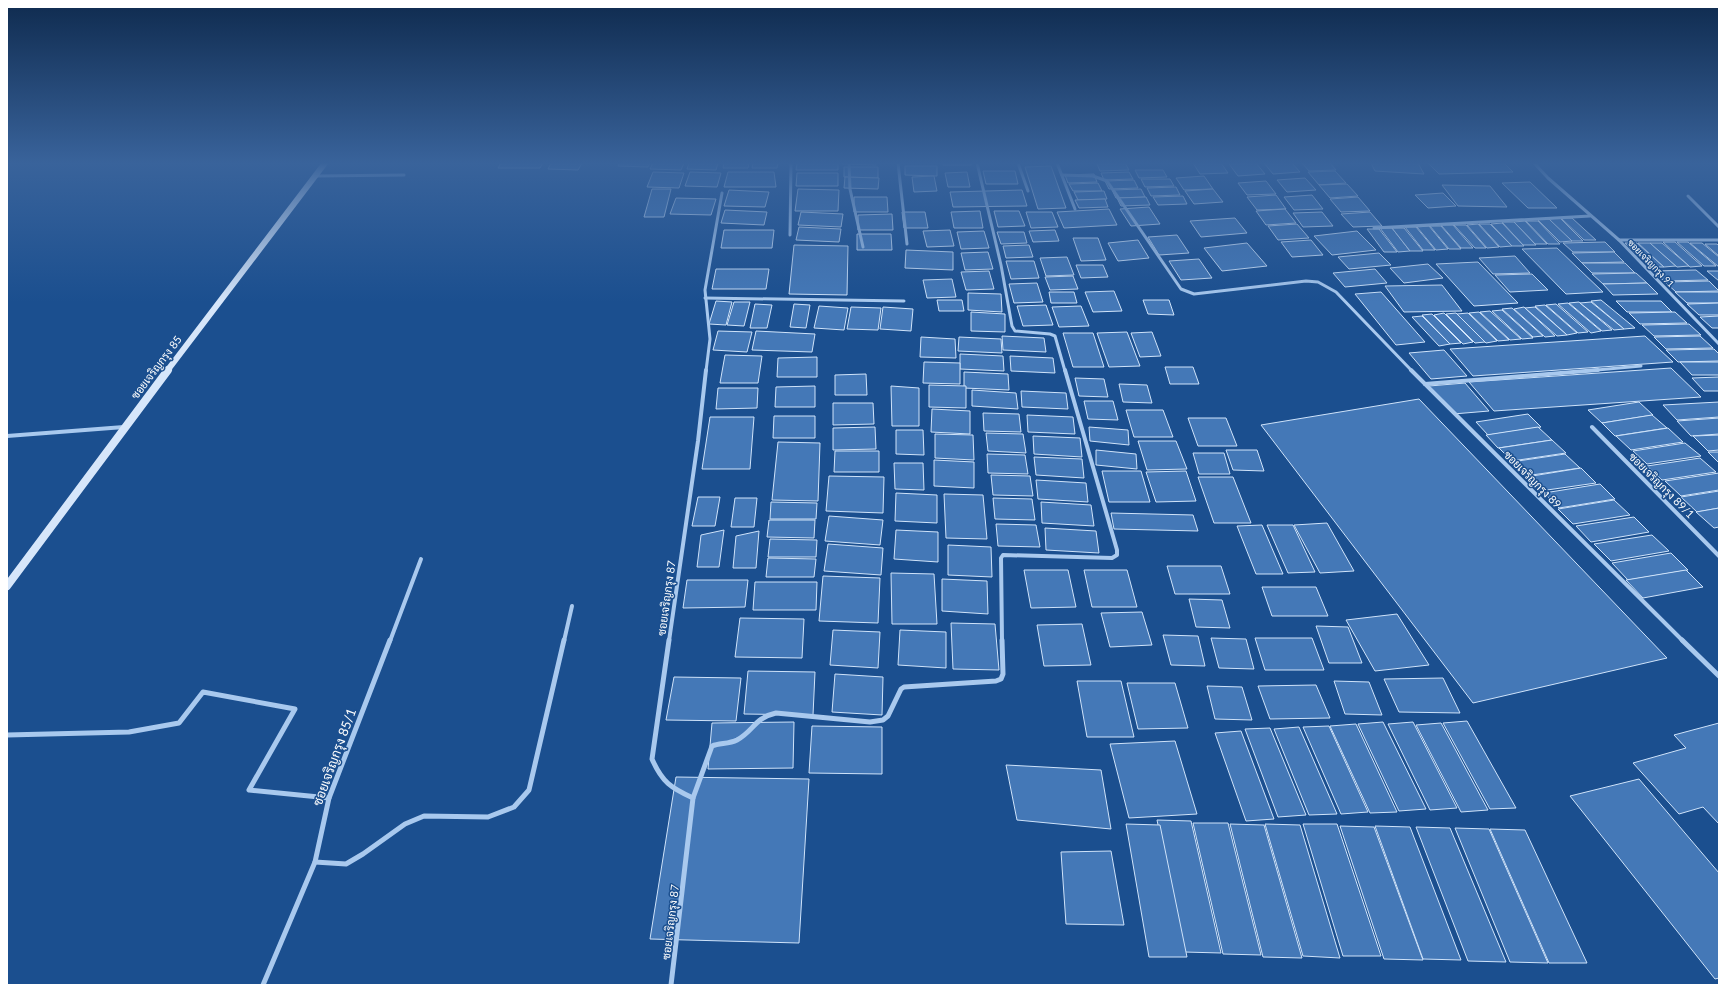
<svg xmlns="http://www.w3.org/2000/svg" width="1726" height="992" viewBox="0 0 1726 992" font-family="Lato,Sarabun,sans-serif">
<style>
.building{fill:#4478b7;stroke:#cfe3fa}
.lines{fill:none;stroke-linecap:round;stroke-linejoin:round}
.street-far2{stroke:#a9c9ee;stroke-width:3}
.street-far1{stroke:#a9c9ee;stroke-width:4}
.street{stroke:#a9c9ee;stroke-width:5}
.secondary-far1{stroke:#d6e6fa;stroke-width:6}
.secondary{stroke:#d6e6fa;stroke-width:8}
.labels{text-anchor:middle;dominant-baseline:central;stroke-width:3;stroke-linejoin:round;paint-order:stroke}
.far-street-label{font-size:9px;fill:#fff;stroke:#1b4f8f}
.street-label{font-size:11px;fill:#fff;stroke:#1b4f8f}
.near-street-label{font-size:13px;fill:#fff;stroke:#1b4f8f}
</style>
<rect width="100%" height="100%" fill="#1b4f8f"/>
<g class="building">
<path d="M501,163h42l-3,5h-42z"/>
<path d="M551,163h31l-4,7 -30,-1z"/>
<path d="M619,163h31l-2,4 -30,-1z"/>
<path d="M653,163h31l-3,7 -31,-1z"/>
<path d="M689,163h29l-2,7 -29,-1z"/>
<path d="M724,163h25l-1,5h-25z"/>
<path d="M753,163h25l-1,5h-25z"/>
<path d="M797,163h41v7h-42z"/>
<path d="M843,163h33v2l-34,-1z"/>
<rect x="943" y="163" width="28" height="2"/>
<path d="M1125,163l4,7 -29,1 -3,-7z"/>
<path d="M1193,163h28l7,10 -28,1z"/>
<path d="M1256,163l9,11 -27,2 -9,-12z"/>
<path d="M1264,163h28l8,9 -27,2z"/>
<path d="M1302,163h28l6,7 -27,1z"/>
<path d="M1371,163h47l6,11 -49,-3z"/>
<path d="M1428,163h76l9,9 -74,2z"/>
<path d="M905,166h32v10l-32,-1z"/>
<path d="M1051,166l15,42 -28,1 -13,-42z"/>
<path d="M844,167h34v11l-34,-1z"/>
<path d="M1135,170h28l4,7 -28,1z"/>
<path d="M983,171h32l3,13h-32z"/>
<path d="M1335,171l11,12 -27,2 -11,-13z"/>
<path d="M653,172l31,1 -5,15 -32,-1z"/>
<path d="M690,172l31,1 -4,14 -32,-1z"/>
<path d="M728,172h46l2,15h-52z"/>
<path d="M967,172l3,15h-22l-3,-14z"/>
<path d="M1129,172l4,7 -29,1 -3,-7z"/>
<path d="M797,173h41v13h-42z"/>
<path d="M1094,174l3,8 -29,1 -3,-8z"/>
<path d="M934,176l3,15 -23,1 -2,-15z"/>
<path d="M1204,176l9,13 -29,1 -8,-12z"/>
<path d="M845,177l34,1 -1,11 -34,-1z"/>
<path d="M1305,178l11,12 -29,2 -10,-12z"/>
<path d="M1141,179h29l4,7 -29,1z"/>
<path d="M1134,180l4,8 -29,1 -4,-8z"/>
<path d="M1266,181l10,13 -29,1 -9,-12z"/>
<path d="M1530,182l27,26h-29l-26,-25z"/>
<path d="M1098,183l4,8h-29l-4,-7z"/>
<path d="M1347,184l11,12 -28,2 -11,-13z"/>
<path d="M1442,185l48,1 17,21 -49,-1z"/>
<path d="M1176,187l4,8 -29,1 -4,-8z"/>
<path d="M652,189h19l-7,28h-20z"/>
<path d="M798,189l41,1 -1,21h-43z"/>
<path d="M1141,189l4,8 -29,1 -4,-8z"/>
<path d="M1213,189l10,13 -29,2 -9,-13z"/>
<path d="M729,190l40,2 -4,15 -41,-1z"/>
<path d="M1022,190l5,16 -74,1 -3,-15z"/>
<path d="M1104,191l3,8 -29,1 -4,-8z"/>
<path d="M1443,193l13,13 -28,2 -13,-13z"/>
<path d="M1276,195l10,14 -29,1 -10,-13z"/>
<path d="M1312,195l11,14 -29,1 -10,-13z"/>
<path d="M1183,196l4,8 -29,1 -5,-8z"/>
<path d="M854,197h33l1,15h-34z"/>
<path d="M1146,197l4,8 -29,1 -4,-8z"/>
<path d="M1358,197l12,14 -29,1 -11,-13z"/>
<path d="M676,198l40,1 -5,16 -41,-1z"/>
<path d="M1105,199l3,8 -29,1 -4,-8z"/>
<path d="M1149,207l11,17 -29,2 -11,-17z"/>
<path d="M1109,209l8,16 -53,3 -7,-16z"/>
<path d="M1285,209l11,14 -30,2 -10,-14z"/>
<path d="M725,210l42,2 -3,13 -43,-2z"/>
<path d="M980,211l3,17h-29l-3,-16z"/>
<path d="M994,211h25l6,15 -27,1z"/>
<path d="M801,212l42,2 -2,13 -43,-2z"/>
<path d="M902,212h23l3,16h-24z"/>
<path d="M1026,212h26l6,15 -27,1z"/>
<path d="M1322,212l11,14 -30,1 -10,-14z"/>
<path d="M1370,212l12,14 -29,1 -12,-13z"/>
<path d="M892,214l1,16h-35v-15z"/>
<path d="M1235,218l12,15 -46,4 -11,-16z"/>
<path d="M1560,218l23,23h-12l-23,-22z"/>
<path d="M1561,218h11l24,22h-12z"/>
<path d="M1537,219h12l23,22 -12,1z"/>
<path d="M1525,221l22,23h-12l-21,-22z"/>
<path d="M1526,221h12l22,23h-12z"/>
<path d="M1502,222h12l22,23h-13z"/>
<path d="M1502,223l22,23h-12l-21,-22z"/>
<path d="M1297,224l12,14 -31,2 -10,-14z"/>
<path d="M1478,224l21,23 -12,1 -20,-23z"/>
<path d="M1479,224h11l22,22 -12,1z"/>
<path d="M1441,225h12l20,23h-12z"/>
<path d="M1454,225h12l20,23h-11z"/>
<path d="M1429,226l19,23 -12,1 -19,-23z"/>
<path d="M1430,226h11l20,23h-12z"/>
<path d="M799,227l42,2 -2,13 -43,-2z"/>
<path d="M1405,227h11l19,23h-12z"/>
<path d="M1380,228h12l18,23 -12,1z"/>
<path d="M1392,228h12l19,23h-13z"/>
<path d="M1367,229h12l18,23h-13z"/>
<path d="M724,230h50l-2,18h-51z"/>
<path d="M950,230l4,16 -27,1 -4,-16z"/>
<path d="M1055,230l4,11 -26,1 -4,-11z"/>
<path d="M984,231l5,17 -28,1 -4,-17z"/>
<path d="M1357,231l19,19 -44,5 -18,-19z"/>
<path d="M997,232h27l3,11 -26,1z"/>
<path d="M857,234h34l1,16h-35z"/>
<path d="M1177,235l12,18 -30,2 -11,-18z"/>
<path d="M1073,238h25l8,22 -25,1z"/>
<path d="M1138,240l11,18 -31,3 -10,-18z"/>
<path d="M1311,240l12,15 -31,2 -11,-15z"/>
<path d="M1605,242l10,10h-42l-10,-9z"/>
<path d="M1663,242h12l27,24 -12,1z"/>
<path d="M1677,242h11l28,24h-12z"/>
<path d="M1247,243l20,23 -45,5 -18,-23z"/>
<path d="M1625,243h12l27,24h-13z"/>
<path d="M1638,243h12l26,23 -12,1z"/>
<path d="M1650,243h12l27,23 -12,1z"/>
<path d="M1690,243h12l17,14v10z"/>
<path d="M1705,244h12l2,2v10z"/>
<path d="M794,245l54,1 -1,49 -58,-1z"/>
<path d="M1029,245l4,12 -27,1 -3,-12z"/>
<path d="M1557,248l46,44 -37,2 -44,-45z"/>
<path d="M906,250l47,2v18l-48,-2z"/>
<path d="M988,252l5,17 -28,1 -4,-17z"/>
<path d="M1614,252l10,10 -42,1 -10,-10z"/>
<path d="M1379,253l12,12 -42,4 -11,-12z"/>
<path d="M1515,256l15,17 -37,1 -14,-16z"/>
<path d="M1067,257l7,18 -28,1 -6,-18z"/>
<path d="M1199,259l13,19 -31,2 -12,-19z"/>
<path d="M1006,261h28l5,17 -28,1z"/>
<path d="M1478,262l40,41 -44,3 -38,-42z"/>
<path d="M1582,263h43l10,10h-43z"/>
<path d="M1428,264l15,14 -39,5 -14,-15z"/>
<path d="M1076,265h27l5,12 -27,1z"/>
<path d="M716,269h53l-3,20h-54z"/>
<path d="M1375,269l12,14 -42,4 -12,-14z"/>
<path d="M1696,270l12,10 -44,1 -11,-10z"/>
<path d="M989,271l5,18 -28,1 -5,-18z"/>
<path d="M1707,271h12v10z"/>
<path d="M1636,273l11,10 -44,1 -11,-10z"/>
<path d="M1532,274l16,16 -38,2 -15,-17z"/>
<path d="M1073,276l5,13 -28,1 -5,-13z"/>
<path d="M952,279l4,18 -29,1 -4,-18z"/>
<path d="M1709,281l10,10 -43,1 -11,-10z"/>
<path d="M1037,283l6,19 -29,1 -5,-19z"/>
<path d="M1647,283l11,11 -45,1 -10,-11z"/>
<path d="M1442,285l20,26 -58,1 -19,-26z"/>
<path d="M1114,291l8,20 -29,1 -8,-20z"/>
<path d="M1049,292h25l3,11h-26z"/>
<path d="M1381,292l44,50 -29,3 -41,-51z"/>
<path d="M1675,292h44v11h-32z"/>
<path d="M968,293l33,1 1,18 -34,-2z"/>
<path d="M937,300h25l2,11h-25z"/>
<path d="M1143,300h26l5,15 -26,-1z"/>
<path d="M1601,300l34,28 -11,1 -33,-28z"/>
<path d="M716,301l16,1 -6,23 -17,-1z"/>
<path d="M1616,301h45l11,11h-45z"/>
<path d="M734,302h16l-6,24 -17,-1z"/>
<path d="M1579,302l33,28 -10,1 -33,-28z"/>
<path d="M1591,302l33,27 -10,1 -34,-27z"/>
<path d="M1568,303l33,28 -10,2 -33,-29z"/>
<path d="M1719,303v12h-20l-12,-11z"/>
<path d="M755,304l17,1 -5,23h-17z"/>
<path d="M794,304l16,1 -4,23 -16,-1z"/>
<path d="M1556,304l32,28 -10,1 -32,-28z"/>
<path d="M1046,305l7,20 -30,1 -6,-20z"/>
<path d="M1545,305l32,28 -10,2 -32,-29z"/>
<path d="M819,306l29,2 -4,22 -30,-2z"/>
<path d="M1081,306l8,20 -30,1 -7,-20z"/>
<path d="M851,307l30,1 -3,22 -31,-1z"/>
<path d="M883,307l30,2 -2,22 -31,-2z"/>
<path d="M1524,307l31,29 -10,1 -31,-28z"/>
<path d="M1535,307l32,28 -10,1 -32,-28z"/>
<path d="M1512,308l31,28 -10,1 -31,-28z"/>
<path d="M1502,310l31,28 -11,1 -30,-28z"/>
<path d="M1490,311l31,28 -11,1 -30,-28z"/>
<path d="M971,312l34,2v18l-34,-1z"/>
<path d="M1479,312l30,28 -11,1 -29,-28z"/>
<path d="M1675,312l12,11 -47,1 -11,-11z"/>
<path d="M1444,313l29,29 -10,2 -29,-29z"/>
<path d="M1456,313l29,29 -10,1 -29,-29z"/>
<path d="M1468,313l29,28 -11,2 -29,-29z"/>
<path d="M1432,314l29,29 -11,1 -28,-29z"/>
<path d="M1422,316l28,28 -11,2 -27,-29z"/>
<path d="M1719,316v12h-7l-12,-11z"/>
<path d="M1689,324l12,11 -47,1 -12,-11z"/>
<path d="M718,331l34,1 -5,20 -34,-2z"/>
<path d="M756,331l59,3 -3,18 -60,-2z"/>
<path d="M1127,332l13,34 -31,1 -12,-34z"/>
<path d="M1152,332l9,24 -21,1 -9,-24z"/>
<path d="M1063,333h30l11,34h-31z"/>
<path d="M1002,336l42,2 2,14 -43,-2z"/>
<path d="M1645,336l28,26 -200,14 -23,-27z"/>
<path d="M1700,336l13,12 -47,1 -12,-12z"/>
<path d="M921,337l34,2 1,19 -36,-1z"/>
<path d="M959,337l42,2 1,14 -44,-2z"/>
<path d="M1714,349l5,5v7l-41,1 -12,-12z"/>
<path d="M1444,350l23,26 -36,3 -22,-26z"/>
<path d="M960,354l43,2 1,15 -44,-2z"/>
<path d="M725,355l37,1 -4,27h-38z"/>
<path d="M1010,356l43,2 2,15 -44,-2z"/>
<path d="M817,357v20h-40l1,-19z"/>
<path d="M924,362l36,1v21l-37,-1z"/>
<path d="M1680,362h39v13h-27z"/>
<path d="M1165,367h28l6,17h-29z"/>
<path d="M1671,368l30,29 -207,14 -25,-29z"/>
<path d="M964,372l44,2 1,16 -45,-2z"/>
<path d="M866,374l1,21h-32v-20z"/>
<path d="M1719,377v14h-15l-12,-13z"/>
<path d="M1075,378l29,1 4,18 -29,-1z"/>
<path d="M1465,383l24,28 -36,3 -24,-28z"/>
<path d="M1119,384l28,1 5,18 -29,-1z"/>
<path d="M929,385l37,1v22l-37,-1z"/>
<path d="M815,386v21h-40l1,-20z"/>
<path d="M891,386l28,2v38h-27z"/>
<path d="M718,388h40l-1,20 -41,1z"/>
<path d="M972,390l44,3 2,16 -46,-3z"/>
<path d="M1021,391l45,2 2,16 -46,-2z"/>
<path d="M1419,399l248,259 -194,45 -212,-278z"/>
<path d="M1084,401h29l5,19 -30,-1z"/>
<path d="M1639,402l14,13 -51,8 -14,-13z"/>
<path d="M1719,402v15l-42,3 -14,-15z"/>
<path d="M833,403h40l1,21 -41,1z"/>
<path d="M932,409l38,2v23l-39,-2z"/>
<path d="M1126,410h37l10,27h-39z"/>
<path d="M983,413l36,1 2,18 -37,-1z"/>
<path d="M1528,414l13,13 -53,8 -12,-13z"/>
<path d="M1027,415l46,2 2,17 -47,-2z"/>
<path d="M1652,415l15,13 -52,8 -13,-13z"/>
<path d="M774,416h41v22h-42z"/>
<path d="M710,417h44l-4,52h-48z"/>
<path d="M1188,418h38l11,28h-39z"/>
<path d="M1719,418v16l-28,2 -14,-15z"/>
<path d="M875,427l1,22 -43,1v-22z"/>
<path d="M1089,427l39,3 1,15 -39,-4z"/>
<path d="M1538,427l14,13 -54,8 -12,-13z"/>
<path d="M1668,428l15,14 -52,8 -15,-14z"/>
<path d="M896,430h27l1,25 -28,-1z"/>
<path d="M986,433l37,1 3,19 -38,-2z"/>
<path d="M935,434l38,1 1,25 -39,-2z"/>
<path d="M1719,435v15l-11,1 -15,-15z"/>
<path d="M1033,436l47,2 2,19 -48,-3z"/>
<path d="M1552,440l14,13 -54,8 -13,-13z"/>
<path d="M1138,441h38l11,28 -40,1z"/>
<path d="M778,442l42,1 -2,58 -46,-1z"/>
<path d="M1685,443l16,13 -54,8 -14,-13z"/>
<path d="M1096,450l40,4 1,15 -41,-4z"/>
<path d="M1226,450h31l7,21 -31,-1z"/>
<path d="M835,451h44v21h-45z"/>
<path d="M1708,452h11v11z"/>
<path d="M1193,453h31l6,21h-31z"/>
<path d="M987,454l38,1 3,19 -40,-1z"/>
<path d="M1565,454l15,14 -55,8 -14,-14z"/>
<path d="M1034,457l48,2 2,19 -48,-3z"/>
<path d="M1700,458l16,14 -54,8 -15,-14z"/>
<path d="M934,460l40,2v26l-40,-2z"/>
<path d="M894,463h29l1,27 -29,-1z"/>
<path d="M1581,468l15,15 -56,8 -14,-14z"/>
<path d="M1102,471h39l9,31h-41z"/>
<path d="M1186,471l10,30 -40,1 -10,-30z"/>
<path d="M1719,473v17l-38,6 -16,-15z"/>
<path d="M991,475l39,1 3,20 -40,-1z"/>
<path d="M829,476l55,1 -1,36 -57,-2z"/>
<path d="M1198,477h35l18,46h-37z"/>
<path d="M1036,480l50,3 2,19 -50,-3z"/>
<path d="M1600,484l15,15 -56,9 -15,-15z"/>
<path d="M1719,491v17l-22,4 -16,-15z"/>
<path d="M896,493l41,2v28l-42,-2z"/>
<path d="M944,494l39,1 4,44 -41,-1z"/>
<path d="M698,497h22l-5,29h-23z"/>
<path d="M735,498h22l-3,29h-23z"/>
<path d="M993,498l39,1 3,21 -40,-1z"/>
<path d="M1614,500l16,15 -57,9 -15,-15z"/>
<path d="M771,502l46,1 -1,16h-46z"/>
<path d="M1041,502l50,3 3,21 -52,-3z"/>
<path d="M1719,508v19l-5,1 -18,-16z"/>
<path d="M1111,513l82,2 5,16 -84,-2z"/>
<path d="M829,516l54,4 -3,25 -55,-4z"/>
<path d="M1634,517l15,15 -58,10 -15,-16z"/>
<path d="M769,520h46l-1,18 -47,-1z"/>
<path d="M1327,523l27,48 -34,2 -26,-48z"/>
<path d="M996,524l40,1 4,22 -42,-1z"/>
<path d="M1262,525l21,49h-27l-19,-48z"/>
<path d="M1267,525h26l22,47 -27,1z"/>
<path d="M1045,528l51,3 3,22 -53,-3z"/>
<path d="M724,530l-5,37h-22l4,-32z"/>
<path d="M896,530l42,2v30l-44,-3z"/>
<path d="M759,531l-3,37h-23l3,-32z"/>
<path d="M1652,535l17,16 -58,10 -17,-17z"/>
<path d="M770,539l47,1 -1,17h-48z"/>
<path d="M828,544l55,4 -2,27 -57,-4z"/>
<path d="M948,545l43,2 1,30 -44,-2z"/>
<path d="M1671,553l17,17 -60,10 -16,-17z"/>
<path d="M768,558l48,1 -2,18h-48z"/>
<path d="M1167,566h54l9,28h-55z"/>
<path d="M1024,570h44l8,37 -45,1z"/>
<path d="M1084,570h43l10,37h-45z"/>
<path d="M1686,570l17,17 -60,11 -17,-18z"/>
<path d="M891,573l43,1 3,50h-45z"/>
<path d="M823,576l57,2 -2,45 -59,-2z"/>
<path d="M942,579l45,2 1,33 -46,-3z"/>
<path d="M687,580h61l-3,27 -62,1z"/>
<path d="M755,582h62l-1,28h-63z"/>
<path d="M1262,587h54l12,29h-56z"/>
<path d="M1189,599l33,1 8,28 -34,-1z"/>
<path d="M1142,612l10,33 -42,2 -9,-34z"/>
<path d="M1397,614l32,51 -54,6 -29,-51z"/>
<path d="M740,618l64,1 -2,39 -67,-1z"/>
<path d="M951,623l44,1 4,46 -46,-1z"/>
<path d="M1082,624l9,41 -47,1 -7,-41z"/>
<path d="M1316,626l32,1 14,36h-33z"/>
<path d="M833,630l47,2 -2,36 -48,-3z"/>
<path d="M900,630l46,2v36l-48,-3z"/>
<path d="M1163,635l35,1 7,30 -34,-1z"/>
<path d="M1211,638l35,1 8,30 -35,-1z"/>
<path d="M1255,638h57l12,32h-59z"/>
<path d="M748,671l67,1 -2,43 -69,-1z"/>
<path d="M835,674l48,3 -1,38 -50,-3z"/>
<path d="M674,677l67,1 -5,43 -70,-1z"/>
<path d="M1443,678l17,35 -61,-1 -15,-33z"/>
<path d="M1077,681h44l13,56h-47z"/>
<path d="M1334,681l35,1 13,33 -37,-1z"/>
<path d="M1127,683h48l13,45 -50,1z"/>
<path d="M1316,685l14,33 -60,1 -12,-33z"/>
<path d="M1207,686l35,1 10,33 -37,-1z"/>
<path d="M1467,721l49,87 -26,1 -47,-86z"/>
<path d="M794,722l-1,46 -85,1 4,-46z"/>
<path d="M1383,722l43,87 -27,2 -41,-87z"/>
<path d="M1413,722l44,86 -27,2 -42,-86z"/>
<path d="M1441,723l47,87 -27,2 -45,-87z"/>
<path d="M1719,723v101l-16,-17 -24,7 -46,-51 53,-15 -12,-13z"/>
<path d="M1356,724l41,88 -27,1 -40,-87z"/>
<path d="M812,726l70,1v47l-73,-1z"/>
<path d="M1329,726l39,86 -27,2 -38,-87z"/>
<path d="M1299,727l38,87 -28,1 -35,-86z"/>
<path d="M1270,728l36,87 -28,2 -33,-88z"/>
<path d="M1241,731l33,88 -28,2 -31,-88z"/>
<path d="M1175,741l22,73 -68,4 -19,-74z"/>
<path d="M1006,765l95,5 10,59 -94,-9z"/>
<path d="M676,777l133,2 -10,164 -149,-4z"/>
<path d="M1639,779l80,94v105l-4,1 -145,-183z"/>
<path d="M1157,820l34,1 30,132 -37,-1z"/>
<path d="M1193,823h35l33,132 -38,-1z"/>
<path d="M1126,824l34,1 27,132h-38z"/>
<path d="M1230,824l34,1 38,133 -39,-1z"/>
<path d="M1265,824l35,1 40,133 -37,-2z"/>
<path d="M1303,824h34l44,132h-38z"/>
<path d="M1340,826l34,1 49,133 -39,-1z"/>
<path d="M1375,826l35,1 51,133 -38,-1z"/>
<path d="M1416,827l34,1 56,134 -38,-1z"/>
<path d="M1455,828l34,1 59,134 -38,-1z"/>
<path d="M1490,829l35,1 62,133h-38z"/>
<path d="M1111,851l13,74 -58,-1 -5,-72z"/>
</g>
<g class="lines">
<g class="street-far2">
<path d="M849,163l1,26 13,58"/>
<path d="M898,163l9,81"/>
<path d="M977,163l24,102 11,61 3,5 35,3 5,2 10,35"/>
<path d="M1018,163l10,28"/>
<path d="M1057,163l18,46"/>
<path d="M1534,163l14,15 71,62 100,104"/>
<path d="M1062,175l31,1 14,5 74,108 13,5 112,-13 12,1 18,10 76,79"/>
<path d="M315,176l89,-1"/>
<path d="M1688,196l31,31"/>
<path d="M1374,228l216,-12"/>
<path d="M790,235l1,-72"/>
<path d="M1619,240h100"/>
<path d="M705,298l199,3"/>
<path d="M706,371l4,-32 -5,-49 17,-97"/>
<path d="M1586,371l55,-5"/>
</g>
<g class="street-far1">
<path d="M1411,370l272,271"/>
<path d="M1425,384l173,-14"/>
<path d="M1592,427l127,129"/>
<path d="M7,436l117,-9"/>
<path d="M390,641l31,-82"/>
<path d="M564,641l8,-35"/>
<path d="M669,641l29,-200 8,-71"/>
<path d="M1002,641l-1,-83 2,-3 109,3 5,-3v-5l-52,-180"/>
</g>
<g class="street">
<path d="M669,640l-17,119c10,23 19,29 41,39l-22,187"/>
<path d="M1682,640l37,36"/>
<path d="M7,735l122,-3 50,-9 24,-31 92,17 -46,81 80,8"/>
<path d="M693,798l19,-52c8,-3 17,-2 25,-6 17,-9 17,-22 39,-27l94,9 13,-2 5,-4 13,-27 3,-2 92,-6 5,-2 2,-5 -1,-34"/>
<path d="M315,862l31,2 17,-10 42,-30 19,-8 64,1 26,-10 15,-17 35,-150"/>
<path d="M263,985l52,-123 14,-64 61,-158"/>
</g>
<path class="secondary-far1" d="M167,371l158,-208"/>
<path class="secondary" d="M7,586l161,-216"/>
</g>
<linearGradient id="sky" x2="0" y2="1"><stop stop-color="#0f2b4f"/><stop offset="0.54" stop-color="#39639b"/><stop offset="1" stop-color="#39639b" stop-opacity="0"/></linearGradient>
<rect width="1726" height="302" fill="url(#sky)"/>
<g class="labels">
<g class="far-street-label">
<text transform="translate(1651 263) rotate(46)">ซอยเจริญกรุง 91</text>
</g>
<g class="street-label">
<text transform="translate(156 367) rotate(-53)">ซอยเจริญกรุง 85</text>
<text transform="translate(1533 479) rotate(45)">ซอยเจริญกรุง 89</text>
<text transform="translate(1662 485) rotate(45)">ซอยเจริญกรุง 89/1</text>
<text transform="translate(666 598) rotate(-82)">ซอยเจริญกรุง 87</text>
<text transform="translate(670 922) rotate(-83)">ซอยเจริญกรุง 87</text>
</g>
<g class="near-street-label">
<text transform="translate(334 757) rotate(-70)">ซอยเจริญกรุง 85/1</text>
</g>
</g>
<rect width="1726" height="992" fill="none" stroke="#ffffff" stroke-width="16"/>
</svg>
